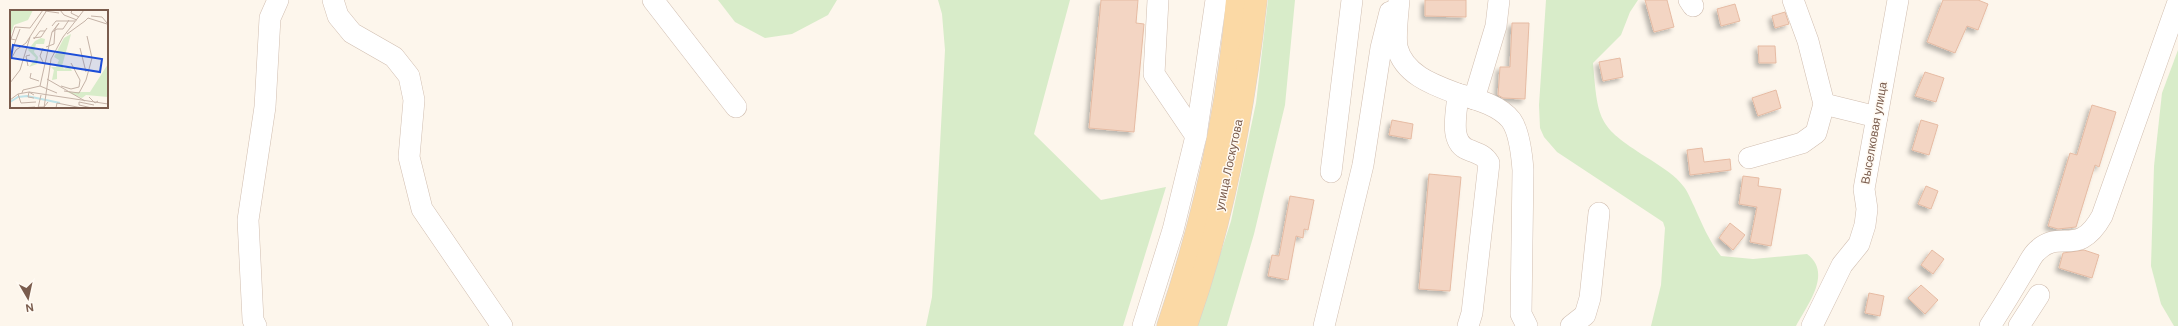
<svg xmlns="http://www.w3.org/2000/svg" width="2178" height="326" viewBox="0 0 2178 326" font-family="'DM Sans',sans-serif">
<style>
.green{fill:#d8ecc9}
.building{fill:#f3d5c3;stroke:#e6bba3;filter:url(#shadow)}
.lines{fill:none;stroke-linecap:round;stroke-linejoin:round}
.minor-casing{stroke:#d1beb0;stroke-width:22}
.major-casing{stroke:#dad1cd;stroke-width:23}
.minor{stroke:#fff;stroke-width:21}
.major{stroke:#fbd9a5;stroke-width:22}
.labels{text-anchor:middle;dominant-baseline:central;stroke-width:3;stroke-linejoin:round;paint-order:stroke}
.street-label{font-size:12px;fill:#7a5c4d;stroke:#fffaf3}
.inset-river{fill:none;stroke:#bfe3e8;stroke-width:2}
.inset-road{fill:none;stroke:#c5b3a7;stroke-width:1}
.view{fill:#1d4ed8;fill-opacity:0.15;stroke:#1d4ed8;stroke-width:2}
.inset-edge{fill:none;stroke:#7a5c4d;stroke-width:2}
</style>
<defs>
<filter id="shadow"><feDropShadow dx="-3.5" dy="3.5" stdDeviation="2" flood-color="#0004"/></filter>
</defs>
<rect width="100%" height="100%" fill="#fdf6ec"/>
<g class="green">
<path d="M718,0h119l-9,15 -36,19 -27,4 -30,-16z"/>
<path d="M938,0h132l-36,134 67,66 65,-13 -43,139h-197l6,-29 13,-247 -3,-36z"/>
<path d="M1268,0h27l-10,105 -31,129 -27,92h-30l34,-105 25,-118z"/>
<path d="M1546,0h92l-8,12 -9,23 -28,28c5,61 6,64 58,97 12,8 24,15 33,27 4,5 7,13 10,19 8,18 15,35 27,50l32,3 54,-5c26,19 0,51 -11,72h-145l10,-41 4,-57 -2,-6 -106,-70 -13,-15 -4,-9 -1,-23z"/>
<path d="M2178,50v276h-4l-13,-22 -10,-38 3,-100 8,-73z"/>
</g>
<g class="building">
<path d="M1101,0h37l-2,23 8,1 -10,108 -45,-4z"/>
<path d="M1425,0h41v17l-41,-1z"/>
<path d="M1645,0h22l7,27 -20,5z"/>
<path d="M1943,0h35l10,4 -10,26 -11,-4 -12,27 -28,-11z"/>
<path d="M1735,4l5,17 -19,5 -4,-17z"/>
<path d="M1785,12l4,12 -14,4 -3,-12z"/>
<path d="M1512,23h17l-4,76 -22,-1 -5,-3 2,-28h10z"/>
<path d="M1758,46h17l1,17h-17z"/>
<path d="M1620,58l3,19 -20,4 -4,-19z"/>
<path d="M1925,72l19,6 -8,24 -21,-6z"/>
<path d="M1776,90l5,18 -23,8 -6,-18z"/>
<path d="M2092,105l24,7 -17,55 -4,-2 -19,62 -18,2 -10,-3 22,-73 7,2z"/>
<path d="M1392,120l21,4 -2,15 -22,-4z"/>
<path d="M1921,120l17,5 -9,30 -17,-5z"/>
<path d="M1702,148l2,14 26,-3 1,11 -41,5 -3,-25z"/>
<path d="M1429,174l32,3 -11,114 -31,-2z"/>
<path d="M1743,176l16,2 -1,8 23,3 -10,57 -21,-4 7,-35 -18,-3z"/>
<path d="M1926,186l12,5 -7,18 -13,-5z"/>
<path d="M1290,196l24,4 -6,30 -4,-1 -1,9 -7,-2 -8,44 -20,-4 4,-21 7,1z"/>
<path d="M1730,223l15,12 -12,15 -14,-12z"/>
<path d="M1932,250l12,9 -11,15 -12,-9z"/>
<path d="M2084,250l15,5 -7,23 -33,-10 4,-15z"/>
<path d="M1921,285l17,15 -13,14 -17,-16z"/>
<path d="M1869,293l15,3 -4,20 -15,-3z"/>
</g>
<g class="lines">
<defs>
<g id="minor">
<path d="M333,0l5,16 14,17 42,24 15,19 5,24 -5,57 13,52 80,117"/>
<path d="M653,0l83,107"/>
<path d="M1158,0l-4,74 42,62"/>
<path d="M1399,0c-1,13 -4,35 -2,47 7,28 37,38 61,47 -1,18 -10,49 11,56 10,4 15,5 20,13l-17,150 -4,13"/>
<path d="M1689,0l4,6"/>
<path d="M1458,94c17,5 41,11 53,26 8,11 11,37 12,50l-2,144 6,12"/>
<path d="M1474,99l22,-73 3,-26"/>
<path d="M1824,104l53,13"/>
<path d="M1749,158l53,-15 14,-10 8,-29 -16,-63 -15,-41"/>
<path d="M1331,172l21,-172"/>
<path d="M256,326l-3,-6 -5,-100 17,-113 5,-89 8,-18"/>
<path d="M1143,326l30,-96 23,-94 20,-136"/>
<path d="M1324,326l39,-161 18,-117 9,-36"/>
<path d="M1571,326l14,-11 5,-17 9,-85"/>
<path d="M1812,326l30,-61 17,-21 6,-19 2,-16 -3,-20 34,-189"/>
<path d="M1990,326c11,-17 22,-35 32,-52 5,-7 9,-18 15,-23 23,-23 41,8 65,-35l76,-214"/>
<path d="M2019,326l20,-31"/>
</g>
<g id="major">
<path d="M1168,326c36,-106 60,-215 69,-326"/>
<path d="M1186,326c37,-104 58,-216 70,-326"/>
</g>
</defs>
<use href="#minor" class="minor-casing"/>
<use href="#major" class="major-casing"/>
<use href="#minor" class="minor"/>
<use href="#major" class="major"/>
</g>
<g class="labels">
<g class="street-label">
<text transform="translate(1874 133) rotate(-80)">Выселковая улица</text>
<text transform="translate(1229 165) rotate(-78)">улица Лоскутова</text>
</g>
</g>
<g transform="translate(10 10)">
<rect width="98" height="98" fill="#fdf6ec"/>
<path d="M0,0h23l-5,10 -14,5 -4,12zM61,24l-9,32 2,3 5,-3 3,5h-15v8l-5,1 2,-10 -3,-3h5l3,-7 -5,-3 10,-19zM31,28l4,1 -1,5h-8l-2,8 4,5 -1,7 -8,3 7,-9 -8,-8 7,-9zM98,54v33l-22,-2 -4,3 -15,-6h23z" fill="#d8ecc9"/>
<path class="inset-river" d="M0,92l8,-5 9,-1 33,7"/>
<path class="inset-road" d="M50,0l4,5 13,5M62,0l-1,3 8,4M35,1l14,2M81,6l11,1 5,6M75,11l3,-3 19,6M42,16l4,-5h19M42,22l7,-9 -4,6M57,24l18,-13M23,28l8,-1 4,-6M24,29l6,-8h5l2,-3M6,30l-5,-1 4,-12 15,1 13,-18M4,35l6,-16M36,37l8,-3 1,-15M33,38l-3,8 3,6M70,38l6,24M0,51l6,-11 10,-7 21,-33M18,56l-2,-10 4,-1M21,63l-1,5 9,3M37,69l38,22M0,73l10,-13 10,-33M30,76l17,7M51,76l10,3 8,-2 1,-7 -9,-17M54,81l15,2 7,-13 6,-22 -5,-22M12,83l1,-3 17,-4 12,-54 5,-3h6l6,-9M8,84l3,9 15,-1M24,85l-5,-3 -1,5 6,1M79,87l6,6 3,-2M0,90l8,-6 11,-2 79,12M69,92v3l13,3M69,92l15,3M28,97h6l4,-5M10,98l15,-1M28,98l3,-13M34,98l7,-49 12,-22 21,-27M46,98l1,-5 25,5"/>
<path class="view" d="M3,35l89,14 -2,13 -89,-14z"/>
<rect width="98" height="98" class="inset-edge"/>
</g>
<g transform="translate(28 298) rotate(171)" stroke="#fffaf3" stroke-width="3" paint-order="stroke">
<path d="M0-3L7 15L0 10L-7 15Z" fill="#7a5c4d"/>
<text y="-6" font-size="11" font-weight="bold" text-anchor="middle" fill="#7a5c4d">N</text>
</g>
</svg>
